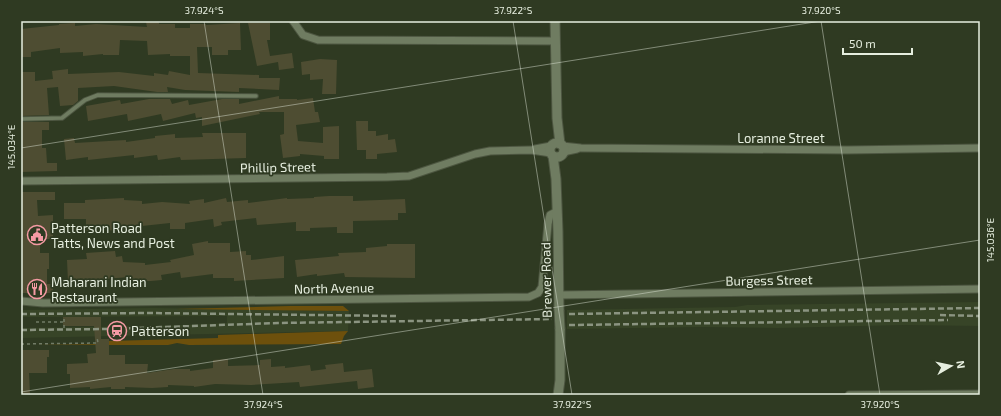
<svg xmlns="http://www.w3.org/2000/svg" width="1001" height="416" viewBox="0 0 1001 416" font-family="'Exo 2',sans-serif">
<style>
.built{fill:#374427}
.green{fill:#6d500c}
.building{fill:#4e4d32}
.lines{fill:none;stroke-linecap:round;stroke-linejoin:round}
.service-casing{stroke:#4d5641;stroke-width:5.5}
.minor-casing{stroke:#4d5641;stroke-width:9}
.tertiary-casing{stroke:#4d5641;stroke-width:11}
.path{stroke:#727c67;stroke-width:1.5;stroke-dasharray:3 3;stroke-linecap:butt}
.service{stroke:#6f7c61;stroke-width:3.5}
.minor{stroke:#6f7c61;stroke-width:7}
.tertiary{stroke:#6f7c61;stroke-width:9}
.rail{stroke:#8b9481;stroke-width:2.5;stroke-dasharray:6 3;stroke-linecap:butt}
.tertiary-bridge-casing{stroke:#4d5641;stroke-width:11;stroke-linecap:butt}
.tertiary-bridge{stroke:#6f7c61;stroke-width:9}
.ticks{fill:none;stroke:#e6eedf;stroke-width:1;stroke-opacity:0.45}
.labels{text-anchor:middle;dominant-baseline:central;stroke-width:3.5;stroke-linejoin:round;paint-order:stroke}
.street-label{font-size:13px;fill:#e6eedf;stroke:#2f3a22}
.poi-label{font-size:13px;fill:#e6eedf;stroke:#2f3a22;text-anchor:start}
.neatline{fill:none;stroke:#e6eedf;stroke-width:1.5}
.ticks-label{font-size:10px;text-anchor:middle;fill:#e6eedf}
</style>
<rect width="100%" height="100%" fill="#2f3a22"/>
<g class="built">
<path d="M980,302v24l-76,-1 -126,3 -76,-1 -135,2v-19l168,-3 12,-2z"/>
<path d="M153,308l196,3 -1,20 -327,7v-10l136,-2 70,-3v-7l-206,1v-7z"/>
</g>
<g class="green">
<path d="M290,306h53l6,5 -173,-2z"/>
<path d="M348,331l-4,5 -3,8 -152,1 -12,-2 -9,2h-132l72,-1 1,-3 109,-3v-3z"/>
</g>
<g class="building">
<path d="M146,22h13v2h16v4h15v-4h16v1l34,-2 1,27h-13v5h-16v-8h-15l1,26 61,2v3h21l-1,12 -40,-2v4l-54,-2 -18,-3 1,5h-11l-43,-6 -36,2v13l-5,4 -13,1 -2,-19 -11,1 2,27 -28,1v-44h14v9l18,-2 -1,-8 16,-2v5l51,-2 35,4v-3l14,2 1,-4 21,4v-19h-20v-2l-22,1 -1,-14 -27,-1 -1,15h-16v-1l-20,2v-4l-23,1v-5l-29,4v5h-10v-28l38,-4v-1l16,-1v3l21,-2 51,3z"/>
<path d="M248,23h22v17h-3l3,16 22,-3 2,15 -15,2 -1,-8 -21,4z"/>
<path d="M320,59l17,1 -1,34h-14l1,-15 -13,1v-6l-8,1 -1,-13z"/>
<path d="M279,96v3h18v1l16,-2 2,14h3l2,10 -24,3 2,16 25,2v-16l16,-1v33h-15v-3l-24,-2v2l-17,2 -3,-23 4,-1v-22h-25l1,2 -58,12v-9l-6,1 -1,-5 -32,8 -2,-7 -33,7 -1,-7 -39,7 -2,-15 34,-6 1,4 28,-5h21l2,5 16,-4 1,5 33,-6h17v5z"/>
<path d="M356,121h12v10h8v5l12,-2v6l7,-1 2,13 -20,2v5h-11v-9h-9z"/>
<path d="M21,122h28v8h-7v18h4l1,15h10v8l-36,1z"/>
<path d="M202,133h44v25l-65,2 -1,-3 -22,3 -1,-5 -23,3v-3l-46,5v-3l-22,3 -2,-21 10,-1 1,5 51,-3v2l29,-4v-2l20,-2v4l28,-1z"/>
<path d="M21,192h34v8h-18l1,16 15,-1v24h-13v14h9v16h-2v15h6v9h-32z"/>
<path d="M329,196h24v5l52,-2 1,14h-8v7l-45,1v12h-16v-6l-27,1v3h-14v-9l-39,3 -1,-7 -35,4 1,3 -8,2 -1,-8 -28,4v6h-15v-6l-28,3v7h-14v-3l-42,1v-12h-22v-16h21v-3l39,-2v2l18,1v3l20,-2 28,2 -1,-3 15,-2v4l22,-5 1,4 21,-2v3l39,-5v1l27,-1v-1z"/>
<path d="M208,241v2h22v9l16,-1v4h5v5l33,-4v22l-50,3v-3h-21v-4l-32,4 -1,-6 -19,3 1,5 -11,1h-22v-4l-61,5 -1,-22 20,-1 -1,-6 29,-2 1,6 6,-1 1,6 22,1v2l26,-3 -1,-2 24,-5 -2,-11z"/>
<path d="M387,244h28v34l-70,-1 -1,-4 -27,3v-2l-20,3 -2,-17 44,-4 -1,-3 28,-1v-4l21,-2z"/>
<path d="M63,317h38v22h8v16h16v9h23l-1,9 27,-4h16v2l23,-3v-8l15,-1v7l32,-1v-5l11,-1v8l14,-1v2l25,-3 1,6 15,-2 -1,-4 18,-2 1,9 28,-3 2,18 -16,2 -1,-8 -57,6 -1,-5 -48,3 -36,-1 -21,3v-1l-26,-1v2l-16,1 -27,-1v2h-14v-2l-21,2v-2l-20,1v-14h-3v-10l21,-1 -1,-9 9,-1 -2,-27h-31z"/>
<path d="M21,350h28v7h-2v16h-18l1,22h-9z"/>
</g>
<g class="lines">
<defs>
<path id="service" d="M21,119l41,-1 23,-18 13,-5 158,1"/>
<g id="minor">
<path d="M293,21l10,14 15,5 237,1"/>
<path d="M562,146l19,2 266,2 133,-2"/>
<path d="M535,149l16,-3"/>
<path d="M563,152l14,-3"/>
<path d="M21,181l366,-4 22,-1 66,-22 15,-3 41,-1 20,3"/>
<path d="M559,295l421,-6"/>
<path d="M21,301l22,2 486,-6 9,-4 4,-6 6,-63 2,-9 6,-3"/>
<path d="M849,395l131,-1"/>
</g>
<g id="tertiary">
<path d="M555,21l2,97 3,26"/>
<circle cx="557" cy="150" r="7"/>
<path d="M553,156l3,23 2,53 1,78"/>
<path d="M558,395l2,-15v-51"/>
</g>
</defs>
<use href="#service" class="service-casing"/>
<use href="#minor" class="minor-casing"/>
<use href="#tertiary" class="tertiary-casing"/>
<g class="path">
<path d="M36,322h28"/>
<path d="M64,328v-12"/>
<path d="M21,344l77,-1 -1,-6"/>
</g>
<use href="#service" class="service"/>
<use href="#minor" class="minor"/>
<use href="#tertiary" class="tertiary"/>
<g class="rail">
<path d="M21,314l129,-1 246,3"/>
<path d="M569,314l411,-6"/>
<path d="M940,315l40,1"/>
<path d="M569,325l379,-5"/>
<path d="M21,330l86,-1 171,-6 274,-4"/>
</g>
<defs>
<path id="tertiary-bridge" d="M559,310l1,19"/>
</defs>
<use href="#tertiary-bridge" class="tertiary-bridge-casing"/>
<use href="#tertiary-bridge" class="tertiary-bridge"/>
</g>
<path class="ticks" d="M204,21l59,374M513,21l59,374M821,21l59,374M21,148l800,-127M21,392l959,-152"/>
<defs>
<symbol id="civic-ring" viewBox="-11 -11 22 22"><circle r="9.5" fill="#2f3a22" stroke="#f49aa3" stroke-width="1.5"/><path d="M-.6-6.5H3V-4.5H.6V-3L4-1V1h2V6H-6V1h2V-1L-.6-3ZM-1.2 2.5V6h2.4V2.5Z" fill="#f49aa3"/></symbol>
<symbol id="restaurant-ring" viewBox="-11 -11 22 22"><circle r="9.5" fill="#2f3a22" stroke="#f49aa3" stroke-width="1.5"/><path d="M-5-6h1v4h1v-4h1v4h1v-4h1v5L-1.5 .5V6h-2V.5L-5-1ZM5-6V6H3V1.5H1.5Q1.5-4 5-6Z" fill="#f49aa3"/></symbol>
<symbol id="station-ring" viewBox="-11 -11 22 22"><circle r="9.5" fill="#2f3a22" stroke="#f49aa3" stroke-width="1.5"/><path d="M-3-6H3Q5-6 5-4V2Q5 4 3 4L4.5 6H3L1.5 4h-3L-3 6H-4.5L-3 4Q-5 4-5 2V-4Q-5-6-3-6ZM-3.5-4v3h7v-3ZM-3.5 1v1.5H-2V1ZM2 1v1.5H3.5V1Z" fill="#f49aa3"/></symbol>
</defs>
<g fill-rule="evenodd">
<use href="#civic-ring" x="26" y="224" width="22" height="22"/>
<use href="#restaurant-ring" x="26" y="278" width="22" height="22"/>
<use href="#station-ring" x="106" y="320" width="22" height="22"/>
</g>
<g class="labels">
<g class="street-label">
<text x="781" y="138">Loranne Street</text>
<text transform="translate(278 167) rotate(-1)">Phillip Street</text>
<text transform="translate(546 280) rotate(-91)">Brewer Road</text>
<text transform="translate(769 280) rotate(-1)">Burgess Street</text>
<text transform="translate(334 288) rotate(-1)">North Avenue</text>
</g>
<g class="poi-label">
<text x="51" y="228">Patterson Road<tspan x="51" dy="15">Tatts, News and Post</tspan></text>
<text x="51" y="282">Maharani Indian<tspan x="51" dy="15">Restaurant</tspan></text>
<text x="131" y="331">Patterson</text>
</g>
</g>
<rect width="1001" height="416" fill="none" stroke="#2f3a22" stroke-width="44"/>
<g transform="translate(951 366) rotate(81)" stroke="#2f3a22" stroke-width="3" paint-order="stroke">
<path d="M0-3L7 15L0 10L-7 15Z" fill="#e6eedf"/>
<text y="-6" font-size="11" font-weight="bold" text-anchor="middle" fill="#e6eedf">N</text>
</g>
<path d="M843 48v6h69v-6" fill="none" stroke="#e6eedf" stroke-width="2"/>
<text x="849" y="48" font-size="12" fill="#e6eedf" stroke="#2f3a22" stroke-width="3" paint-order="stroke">50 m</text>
<rect x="22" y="22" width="957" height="372" class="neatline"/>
<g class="ticks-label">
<text x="204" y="14">37.924°S</text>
<text x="513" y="14">37.922°S</text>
<text x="821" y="14">37.920°S</text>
<text transform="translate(11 147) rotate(-90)" y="4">145.034°E</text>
<text transform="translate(990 240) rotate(-90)" y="4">145.036°E</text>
<text x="263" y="408">37.924°S</text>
<text x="572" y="408">37.922°S</text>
<text x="880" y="408">37.920°S</text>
</g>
</svg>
